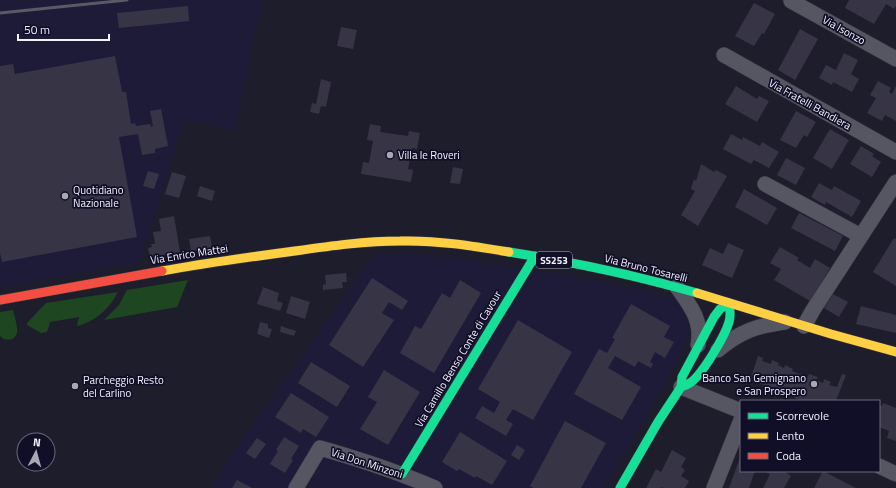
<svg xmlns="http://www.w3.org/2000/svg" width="896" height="488" viewBox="0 0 896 488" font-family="'Titillium Web',sans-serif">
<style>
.built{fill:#1e1b39}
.green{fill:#1e4721}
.building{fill:#373446}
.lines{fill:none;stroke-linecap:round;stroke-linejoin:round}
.street-casing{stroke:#383741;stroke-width:16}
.fast-casing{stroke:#383741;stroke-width:10}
.slow-casing{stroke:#383741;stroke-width:10}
.jam-casing{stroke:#383741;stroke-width:10}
.street{stroke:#565662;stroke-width:15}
.fast{stroke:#16e098;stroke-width:9}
.slow{stroke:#ffcf43;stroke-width:9}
.jam{stroke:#f24e42;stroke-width:9}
.rail{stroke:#5a5964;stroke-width:3}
.poi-dot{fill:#a8a7b4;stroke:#110e27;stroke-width:1.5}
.labels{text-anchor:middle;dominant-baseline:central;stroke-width:3.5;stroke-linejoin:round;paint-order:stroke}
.shield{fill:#110e27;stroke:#aeaebd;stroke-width:1}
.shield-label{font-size:10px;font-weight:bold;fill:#f2f2fd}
.street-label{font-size:11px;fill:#f2f2fd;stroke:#110e27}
.poi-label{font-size:11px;fill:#f2f2fd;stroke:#110e27;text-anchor:start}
</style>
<rect width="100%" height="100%" fill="#1e1d2b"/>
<g class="built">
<path d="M0,0h262l-27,131 -50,-12 -45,143 -140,26z"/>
<path d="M374,254h39l41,4 50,7 57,9 84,17 32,9 8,8 5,12 -1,16 -6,15 -8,15 -70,122h-394l37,-56z"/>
</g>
<g class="green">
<path d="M188,280l-11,27 -73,13 15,-15 8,-15z"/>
<path d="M118,292c-8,16 -23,30 -41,34l2,-9 -29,5 -3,10 -6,1 -14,-8v-2l19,-20z"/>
<path d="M13,310c1,5 5,17 4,22 0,3 -3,6 -5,7 -5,2 -9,0 -12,-3v-24z"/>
</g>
<g class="building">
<path d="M849,0h47v6l-2,3 -8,-5 -12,20 -29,-16z"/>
<path d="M754,3l21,11 -11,20 -2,-1 -8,13 -19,-10z"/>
<path d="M188,6l1,15 -70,7 -2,-15z"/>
<path d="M341,27l16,3 -4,19 -16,-3z"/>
<path d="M800,29l18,10 -23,41 -17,-10z"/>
<path d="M844,53l14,7 -7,14 8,5 -7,13 -19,-10 -1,3 -13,-7 7,-13 10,5z"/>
<path d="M115,56l7,36h4l5,32 4,-1 1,3 14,-2 1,3 2,-1 -3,-15 11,-2 7,37 -13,3v4l-13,2 -4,-21 -19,3 18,100 -135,25 -2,-9v-187l13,-2 2,10z"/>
<path d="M321,79l10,3 -5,25 -5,-1 -2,8 -9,-2 2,-9 4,1z"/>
<path d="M878,81l13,7 -2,4 3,2 4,-8v35l-11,-6 -3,6 -15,-8 9,-15 -6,-3z"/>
<path d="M736,86l21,13 2,-3 10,5 -12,21 -32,-18z"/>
<path d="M796,111l20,11 -9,15 -3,-2 -8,13 -16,-8z"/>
<path d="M370,124l11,2 -1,6 28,4 1,-5 11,2 -3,16 -5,-1 -4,21 5,1 -2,12 -50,-8 2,-12 6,1 4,-22 -6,-1z"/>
<path d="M830,129l19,11 -17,29 -19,-11z"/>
<path d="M731,134l11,6 1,-3 17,9 2,-4 17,10 -10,16 -15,-8 -3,4 -28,-15z"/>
<path d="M861,146l13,8 -2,2 9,6 -9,15 -22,-13z"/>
<path d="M786,158l19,10 -9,17 -19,-10z"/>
<path d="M701,164l13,8 2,-2 11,6 -29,50 -17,-11 14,-24 -4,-2 3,-10 2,2z"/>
<path d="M453,167l10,2 -3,15 -10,-1z"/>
<path d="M148,171l11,3 -5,15 -11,-3z"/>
<path d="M172,172l14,4 -7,22 -14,-4z"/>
<path d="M819,183l13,7 2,-4 27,15 -9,16 -26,-15 -1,3 -14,-8z"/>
<path d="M200,186l15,5 -3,10 -15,-5z"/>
<path d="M744,189l33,19 -10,17 -32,-18z"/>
<path d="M799,213l44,23 -8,15 -44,-23z"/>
<path d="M174,216l6,36 -30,5 -2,-9 4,-1 -1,-3h4l-2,-12 8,-1 -2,-12z"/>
<path d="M210,236l2,12 -21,3 -2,-12z"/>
<path d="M894,238l2,1v47l-23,-14z"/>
<path d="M728,243l16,7 -12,28 -30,-13 8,-17 13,6z"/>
<path d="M780,247l19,11 -2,2 13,8 5,-9 15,9 -20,33 -36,-21 7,-11 -11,-6z"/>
<path d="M346,273l1,9h-5l1,6 -20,2v-5l3,-1 -1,-9z"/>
<path d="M372,278l36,23 -6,9 -13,-8 -7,11 12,7 -31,47 -34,-22z"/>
<path d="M460,280l21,13 -47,80 -34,-20 15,-27 6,3 21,-36 8,5z"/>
<path d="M263,287l16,6 -2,8 6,2 -3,8 -23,-7z"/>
<path d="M833,294l15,8 -9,15 -15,-9z"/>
<path d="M291,296l19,6 -5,17 -19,-6z"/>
<path d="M631,304l39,22 -6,11 10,5 -9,16 -10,-6 -5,10 3,2 -2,4 -13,-7 -3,6 -20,-11 -7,12 33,19 -19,33 -48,-26 25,-45 8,4 8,-14 -3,-1z"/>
<path d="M861,306l35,9v18l-40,-9z"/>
<path d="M518,320l54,32 -39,68 -20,-11 -7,11 7,4 -7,12 -31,-18 7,-12 12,7 6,-11 -22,-13z"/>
<path d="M260,322l8,2v4l4,1 -3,9 -12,-4z"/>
<path d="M281,326l15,5 -2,5 -14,-4z"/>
<path d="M758,356l5,2 -1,3 9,3 1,-4 7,3 -1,2 6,3 1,-3 8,4 -1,2 16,6 1,-3 9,3 -2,3 7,3 1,-4 7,3 -2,3 8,2 5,-13 4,1 -10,26h-32l-10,-3 1,-2 -45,-16z"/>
<path d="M311,362l39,24 -13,21 -39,-24z"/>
<path d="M384,370l36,22 -32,53 -28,-16 17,-27 -9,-5z"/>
<path d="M291,393l38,24 -13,20 -13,-8 -2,4 -26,-16z"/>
<path d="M883,403l13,5v33l-9,-3 2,-7 -10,-4v-22l3,1z"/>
<path d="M565,421l41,22 -25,45h-47l-4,-2z"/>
<path d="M460,432l47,29 -15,24 -16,-9 -1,2 -16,-9 -2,2 -15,-9z"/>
<path d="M284,437l15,9 -8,13 2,1 -8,13 -15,-9 8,-13 -2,-1z"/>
<path d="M257,438l9,6 -11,15 -9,-6z"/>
<path d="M517,445l8,5 -6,10 -8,-5z"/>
<path d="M672,450l14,8 -5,9 4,3 -4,6 8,5 -4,7h-21l-3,-1v1h-15l10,-19 5,3z"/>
<path d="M741,455v16h14l-6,17h-20z"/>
<path d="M763,471h21l7,5 -7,12h-21l7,-14z"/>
<path d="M823,471l33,17h-42z"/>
<path d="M237,480l15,8h-20z"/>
</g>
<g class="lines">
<defs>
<g id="street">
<path d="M791,1l105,58"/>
<path d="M724,55l172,97"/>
<path d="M765,184l96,52"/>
<path d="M677,287c13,18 26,34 21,58"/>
<path d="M804,326l9,-16 83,-128"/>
<path d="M718,350c23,-19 38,-24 67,-28"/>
<path d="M681,387l60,24"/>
<path d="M879,466l17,8"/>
<path d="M296,488l24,-40c39,11 78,24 115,40"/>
<path d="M714,488l27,-68"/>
</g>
<g id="fast">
<path d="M509,252c64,10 126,23 188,41"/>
<path d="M402,474l133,-218"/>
<path d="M620,488l38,-66 23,-35 1,-10 32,-60 6,-8 9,-6c1,6 2,13 0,19 -4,14 -27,53 -39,61 -3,2 -6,3 -9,4"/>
</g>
<g id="slow">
<path d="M162,271c44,-8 88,-14 133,-20 35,-5 70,-10 105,-10 37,-1 73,5 109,11"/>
<path d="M697,293l134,41 65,18"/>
</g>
<path id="jam" d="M0,300l162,-29"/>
</defs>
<use href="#street" class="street-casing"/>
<use href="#fast" class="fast-casing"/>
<use href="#slow" class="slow-casing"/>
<use href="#jam" class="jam-casing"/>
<use href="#street" class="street"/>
<use href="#fast" class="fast"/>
<use href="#slow" class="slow"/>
<use href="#jam" class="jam"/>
<path class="rail" d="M0,13l127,-13"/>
</g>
<g class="poi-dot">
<circle cx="390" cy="155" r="4"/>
<circle cx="65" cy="196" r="4"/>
<circle cx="814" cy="384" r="4"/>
<circle cx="75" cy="386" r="4"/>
</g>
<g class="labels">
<rect class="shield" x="536" y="252" width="36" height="16" rx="3"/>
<g class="shield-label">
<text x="554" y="260">SS253</text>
</g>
<g class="street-label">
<text transform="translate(844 30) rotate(29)">Via Isonzo</text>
<text transform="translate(810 104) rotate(29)">Via Fratelli Bandiera</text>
<text transform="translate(189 254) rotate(-9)">Via Enrico Mattei</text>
<text transform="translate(646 268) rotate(14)">Via Bruno Tosarelli</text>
<text transform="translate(458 359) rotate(-59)">Via Camillo Benso Conte di Cavour</text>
<text transform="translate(367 463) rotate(18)">Via Don Minzoni</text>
</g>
<g class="poi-label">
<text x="398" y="155">Villa le Roveri</text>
<text x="73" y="190">Quotidiano<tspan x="73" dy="13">Nazionale</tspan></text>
<text x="806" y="378" text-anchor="end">Banco San Gemignano<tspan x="806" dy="13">e San Prospero</tspan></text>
<text x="83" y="380">Parcheggio Resto<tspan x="83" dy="13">del Carlino</tspan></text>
</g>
</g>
<rect x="740" y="400" width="140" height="72" fill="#110e27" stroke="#6b697d"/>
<rect x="748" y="413" width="20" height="6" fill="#16e098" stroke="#6b697d"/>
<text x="776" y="420" font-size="12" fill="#f2f2fd">Scorrevole</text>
<rect x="748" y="433" width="20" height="6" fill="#ffcf43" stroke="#6b697d"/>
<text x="776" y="440" font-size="12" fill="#f2f2fd">Lento</text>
<rect x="748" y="453" width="20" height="6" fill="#f24e42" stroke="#6b697d"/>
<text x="776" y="460" font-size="12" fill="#f2f2fd">Coda</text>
<g transform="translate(36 452) rotate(6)"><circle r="19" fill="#110e27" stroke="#6b697d"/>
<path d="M0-3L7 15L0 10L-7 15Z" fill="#a8a7b4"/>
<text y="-6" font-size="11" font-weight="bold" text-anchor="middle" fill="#f2f2fd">N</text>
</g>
<path d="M18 34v6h91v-6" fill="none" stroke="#f2f2fd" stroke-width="2"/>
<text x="24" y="34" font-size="12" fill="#f2f2fd" stroke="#110e27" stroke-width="3" paint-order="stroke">50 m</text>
</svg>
